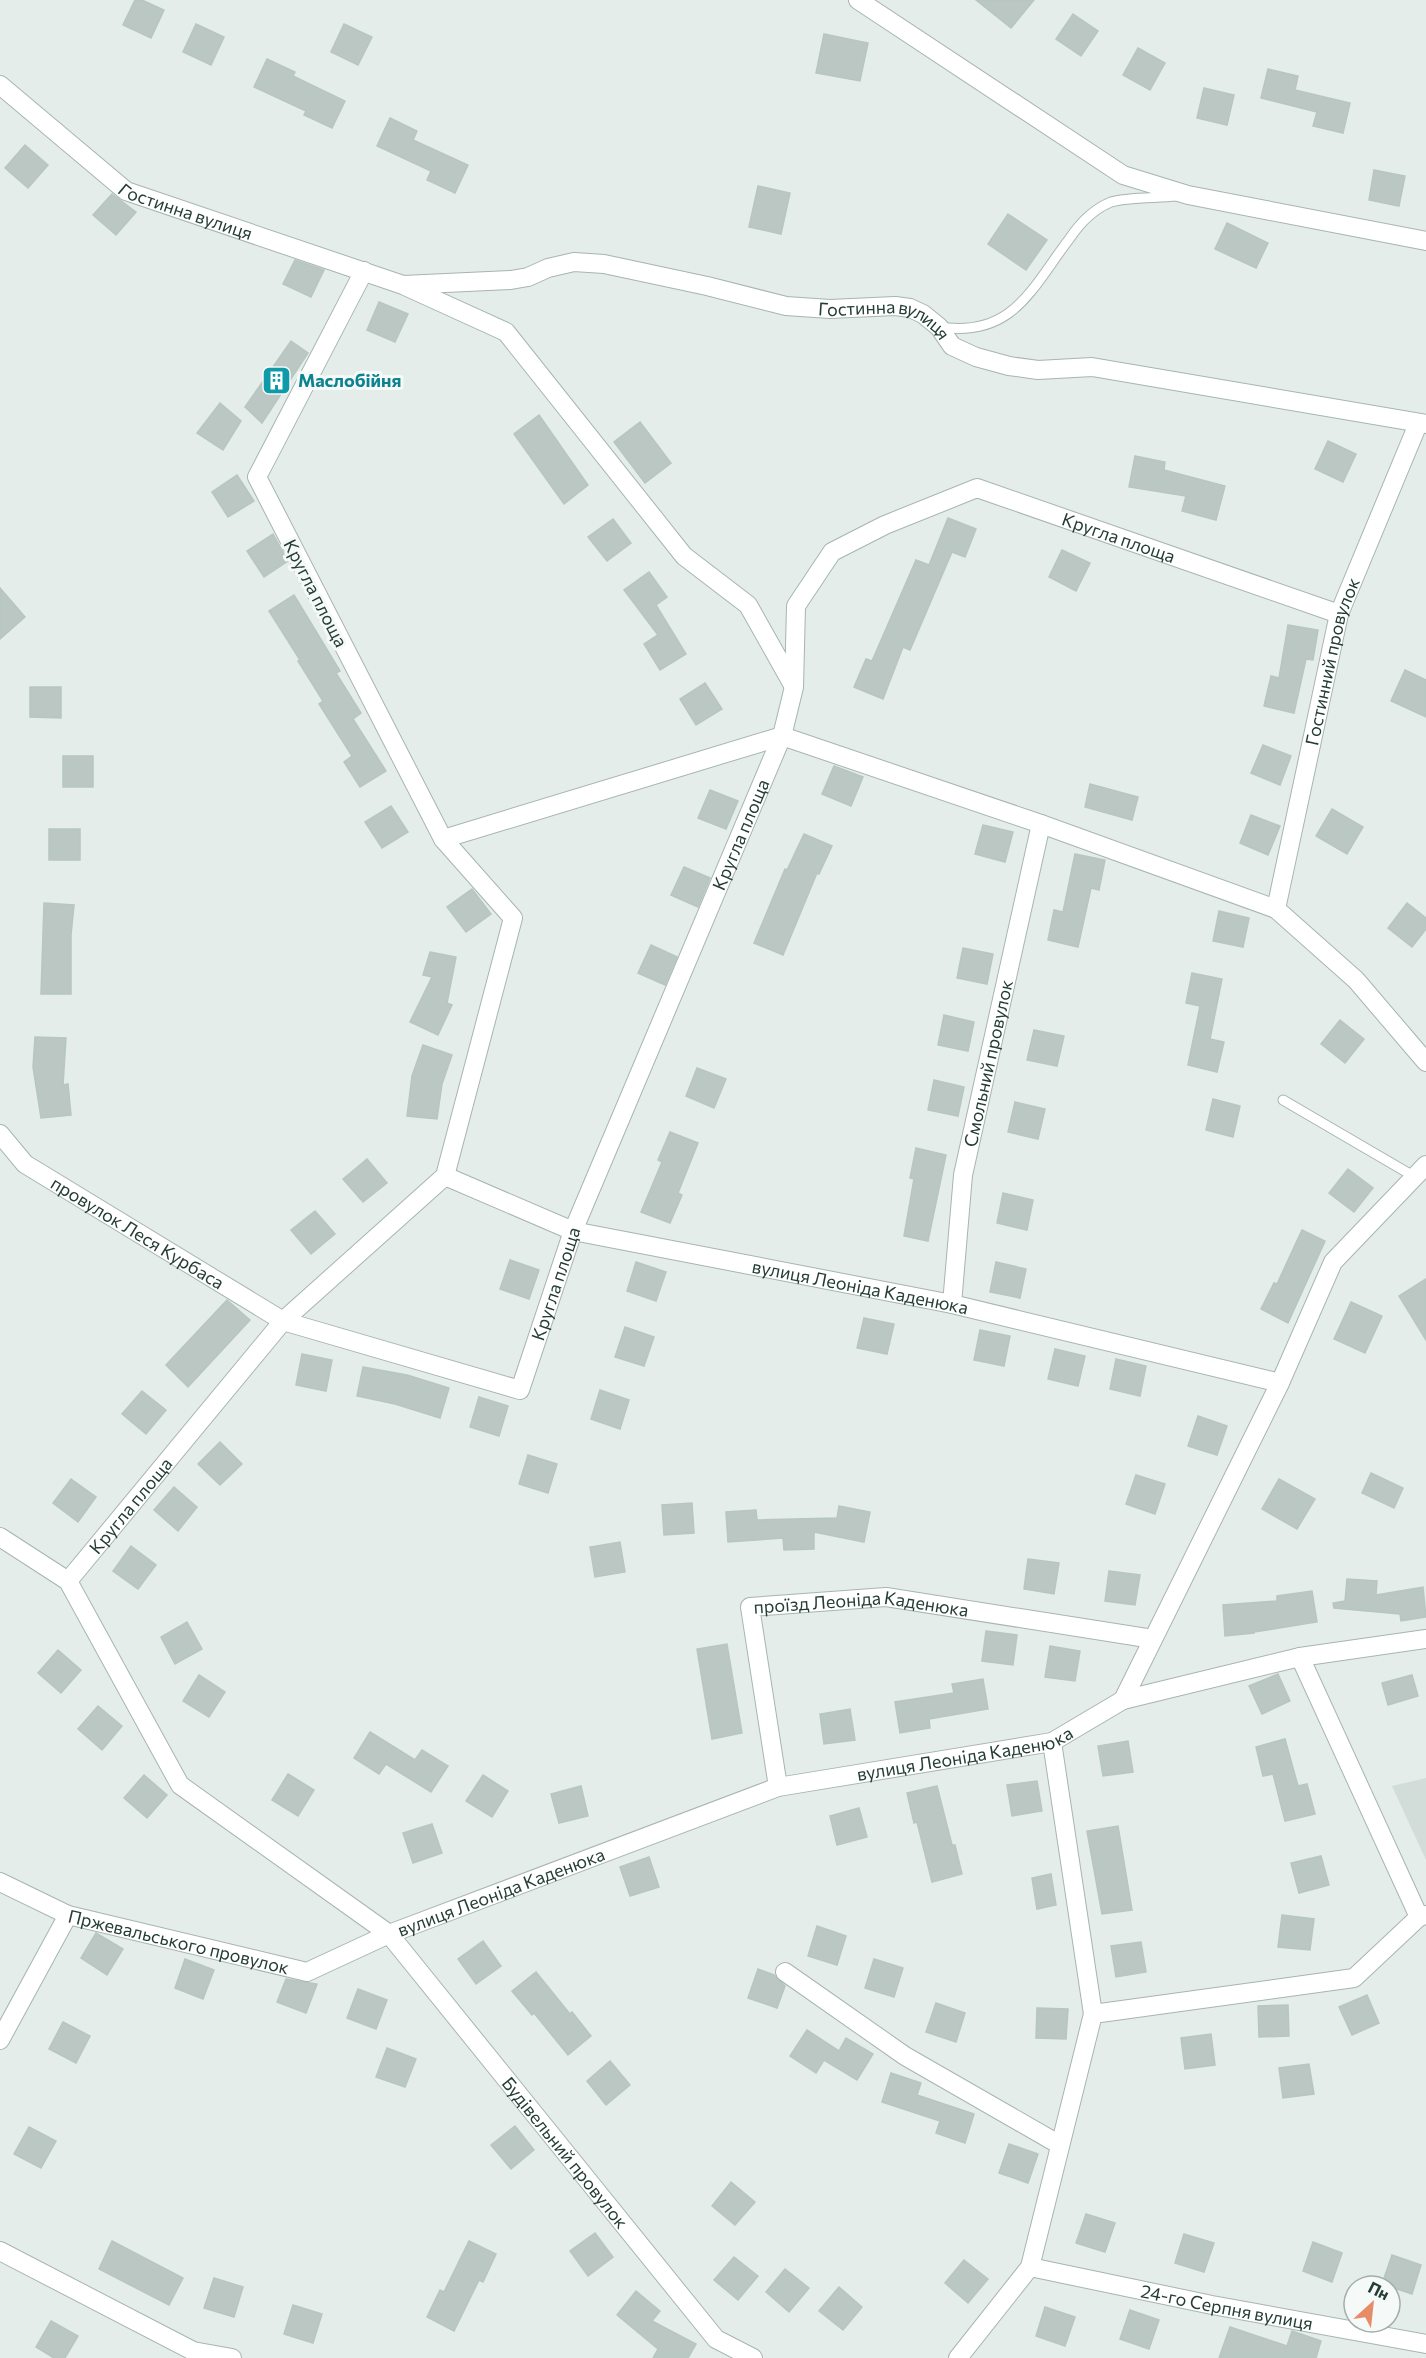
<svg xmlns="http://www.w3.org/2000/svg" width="1426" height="2358" viewBox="0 0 1426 2358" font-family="Commissioner,sans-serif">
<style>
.built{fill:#d2dcd8}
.building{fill:#bac7c2;stroke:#b7c6c0;stroke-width:1.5}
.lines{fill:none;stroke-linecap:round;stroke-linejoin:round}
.lane-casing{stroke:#a7b5b0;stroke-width:11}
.street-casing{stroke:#a7b5b0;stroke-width:20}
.lane{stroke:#fff;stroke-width:9}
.street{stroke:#fff;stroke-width:18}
.labels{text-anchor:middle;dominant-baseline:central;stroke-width:6;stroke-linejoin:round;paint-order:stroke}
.street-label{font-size:18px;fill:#253d37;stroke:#f5f9f7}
.culture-label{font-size:18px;font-weight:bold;fill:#0d838f;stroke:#f5f9f7;text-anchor:start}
</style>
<rect width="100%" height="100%" fill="#e4ede9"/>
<path class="built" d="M1426,1778v82l-34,-74z"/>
<g class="building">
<path d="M135,0h7l22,10 -13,28 -28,-13z"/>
<path d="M976,0h58l-23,28z"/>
<path d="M1073,14l25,17 -17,25 -25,-17z"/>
<path d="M196,24l28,13 -13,28 -28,-13z"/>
<path d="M344,24l28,13 -14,28 -27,-13z"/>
<path d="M824,34l44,9 -8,38 -44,-8z"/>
<path d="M1138,48l27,15 -15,27 -27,-15z"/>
<path d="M267,59l28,13 -2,4 52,25 -13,27 -28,-13 2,-4 -52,-24z"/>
<path d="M1268,69l30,7 -3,14 55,13 -7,30 -30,-7 4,-14 -56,-14z"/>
<path d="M1204,88l30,7 -7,30 -30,-7z"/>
<path d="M390,118l27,13 -4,9 55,25 -13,28 -28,-13 4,-9 -54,-25z"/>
<path d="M25,145l23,20 -20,23 -23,-20z"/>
<path d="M1374,170l31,6 -6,30 -30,-6z"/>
<path d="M758,186l32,7 -9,41 -32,-7z"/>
<path d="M112,194l24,18 -20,23 -23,-20z"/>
<path d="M1008,214l39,26 -21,30 -38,-26z"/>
<path d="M1227,223l41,20 -12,25 -41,-19z"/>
<path d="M295,260l29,10 -13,27 -28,-13z"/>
<path d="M379,302l29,12 -13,28 -28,-12z"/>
<path d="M291,341l17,12 -46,70 -17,-16z"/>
<path d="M220,403l21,18 -18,29 -26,-17z"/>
<path d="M539,415l49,70 -24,19 -50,-70z"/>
<path d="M640,422l31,41 -26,20 -31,-41z"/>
<path d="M1328,441l28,13 -13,28 -28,-13z"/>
<path d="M1135,456l30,6 -1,8 61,16 -9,34 -34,-9 4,-15 -57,-9z"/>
<path d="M237,475l17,26 -26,16 -16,-25z"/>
<path d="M948,518l28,11 -11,28 -13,-5 -42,98 -7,-3 -20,52 -29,-12 12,-28 6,2 44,-101 13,5z"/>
<path d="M613,519l18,24 -24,18 -19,-24z"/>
<path d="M273,534l15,27 -24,16 -17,-26z"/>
<path d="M1062,550l28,13 -14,28 -27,-14z"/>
<path d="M649,572l18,25 -11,8 30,49 -26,16 -16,-26 14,-9 -34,-45z"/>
<path d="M0,588l25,29 -25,22z"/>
<path d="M294,595l46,76 -4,2 25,40 -8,6 33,52 -26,16 -16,-25 8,-6 -33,-52 4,-3 -25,-40 2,-1 -31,-49z"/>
<path d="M1288,625l30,5 -5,30 -7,-1 -12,54 -30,-7 7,-30 8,2z"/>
<path d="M1405,670l21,10v37l-35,-16z"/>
<path d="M705,683l17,26 -26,16 -16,-26z"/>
<path d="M30,687h31v31l-31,-1z"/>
<path d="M1263,745l28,11 -11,29 -29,-12z"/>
<rect x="63" y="756" width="30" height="31"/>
<path d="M834,766l29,11 -12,29 -29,-12z"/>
<path d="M1090,784l48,13 -6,23 -47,-13z"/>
<path d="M710,790l28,11 -12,28 -28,-11z"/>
<path d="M391,806l17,26 -26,16 -17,-26z"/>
<path d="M1332,809l31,18 -16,27 -31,-18z"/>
<path d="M1251,815l29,11 -12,29 -28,-12z"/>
<path d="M983,825l30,7 -8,30 -30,-8z"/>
<rect x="49" y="829" width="31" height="31"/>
<path d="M804,834l28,12 -13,28 -2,-1 -34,82 -29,-12 31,-74 2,1z"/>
<path d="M1075,854l30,6 -6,30 -8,-2 -13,59 -30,-7 6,-30 9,2z"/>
<path d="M684,867l26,11 -12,29 -27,-12z"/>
<path d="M472,889l19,25 -25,18 -19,-25z"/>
<path d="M44,903l30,2 -3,30v59h-30z"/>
<path d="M1407,903l19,15v11l-14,18 -24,-19z"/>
<path d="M1219,911l30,7 -6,29 -30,-6z"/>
<path d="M651,945l26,12 -12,28 -27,-12z"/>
<path d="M963,948l30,6 -6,30 -30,-6z"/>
<path d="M430,952l26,5 -9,46 5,2 -14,30 -28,-13 22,-45 -9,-2z"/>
<path d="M1192,973l30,6 -12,60 14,3 -7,30 -29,-7 12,-59 -14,-3z"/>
<path d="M944,1015l30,7 -6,29 -30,-6z"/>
<path d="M1340,1020l24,19 -19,24 -24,-19z"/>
<path d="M1034,1030l30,6 -7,30 -30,-6z"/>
<path d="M35,1037l31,1 -3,47 5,-1 3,31 -30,3 -8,-51z"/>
<path d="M423,1045l29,10 -10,29 -5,35 -30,-3 5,-40z"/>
<path d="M697,1068l29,11 -12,29 -28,-12z"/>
<path d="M934,1080l30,7 -6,29 -30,-6z"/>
<path d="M1213,1099l27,7 -7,31 -27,-7z"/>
<path d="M1015,1102l30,7 -7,30 -30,-7z"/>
<path d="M670,1132l28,11 -20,50 4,2 -12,28 -29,-11 21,-50 -4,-2z"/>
<path d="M916,1148l30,7 -18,86 -24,-5 10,-57 -4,-1z"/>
<path d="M367,1159l20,24 -24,19 -20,-23z"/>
<path d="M1348,1169l25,19 -19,24 -25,-19z"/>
<path d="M1003,1193l30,7 -6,30 -30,-7z"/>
<path d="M315,1211l20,23 -24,20 -20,-24z"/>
<path d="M1302,1230l23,11 -37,82 -27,-14 13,-26 3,1z"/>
<path d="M510,1260l29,10 -10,29 -29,-10z"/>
<path d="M636,1262l30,10 -10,29 -29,-10z"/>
<path d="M996,1262l30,7 -6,29 -30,-6z"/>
<path d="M1426,1279v61l-27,-44z"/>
<path d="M227,1300l23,20 -62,67 -22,-22z"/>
<path d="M1351,1302l31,14 -17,37 -31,-14z"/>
<path d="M864,1318l30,6 -7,30 -30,-6z"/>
<path d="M625,1327l29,10 -10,29 -29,-9z"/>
<path d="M980,1330l30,6 -6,30 -30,-6z"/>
<path d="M1055,1349l30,7 -7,30 -30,-7z"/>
<path d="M302,1354l30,6 -6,31 -30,-6z"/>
<path d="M1116,1359l30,7 -6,30 -30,-7z"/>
<path d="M363,1367l44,8 42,13 -9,30 -45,-14 -38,-8z"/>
<path d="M600,1390l29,10 -9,29 -29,-10z"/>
<path d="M142,1391l24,19 -20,24 -24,-20z"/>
<path d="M479,1397l29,9 -9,30 -29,-9z"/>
<path d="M1198,1416l29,10 -10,29 -29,-9z"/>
<path d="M220,1442l22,22 -22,21 -22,-21z"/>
<path d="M528,1455l29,9 -9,29 -29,-9z"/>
<path d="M1371,1473l32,15 -9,20 -32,-15z"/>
<path d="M1136,1475l29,9 -10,30 -29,-10z"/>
<path d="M71,1479l25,18 -18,25 -25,-19z"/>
<path d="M1279,1479l36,20 -18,30 -35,-20z"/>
<path d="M174,1487l23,20 -19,24 -24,-21z"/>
<path d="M692,1503l2,30 -30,2 -2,-30z"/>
<path d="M839,1506l31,6 -6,30 -50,-10v17l-30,1 -1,-12 -55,4 -2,-30 30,-2 1,10 80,-2z"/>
<path d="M620,1542l5,30 -30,5 -5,-30z"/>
<path d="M131,1546l25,19 -18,24 -25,-18z"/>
<path d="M1028,1559l31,4 -5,31 -30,-5z"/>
<path d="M1109,1571l31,4 -5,30 -30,-4z"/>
<path d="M1347,1579l30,2 -1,14 47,-8 3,30 -25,4 -1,-7 -66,-6 -1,-5 12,-2z"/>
<path d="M1312,1591l5,31 -63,10v1l-29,3 -2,-31 54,-4v-5z"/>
<path d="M187,1622l15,27 -27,15 -14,-27z"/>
<path d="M986,1631l31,4 -4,30 -31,-4z"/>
<path d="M727,1644l15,89 -30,6 -15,-90z"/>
<path d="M1050,1646l30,5 -5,30 -30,-4z"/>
<path d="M58,1650l23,20 -20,23 -23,-20z"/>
<path d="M1278,1674l12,27 -28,13 -13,-28z"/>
<path d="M199,1675l26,17 -16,25 -26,-16z"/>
<path d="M1412,1675l6,21 -30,9 -6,-22z"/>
<path d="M983,1679l5,30 -59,10 1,9 -30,5 -5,-31 59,-9 -2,-9z"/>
<path d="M98,1706l24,20 -20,24 -24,-21z"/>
<path d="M850,1709l5,31 -31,4 -4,-30z"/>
<path d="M370,1732l45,28 7,-10 26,16 -17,26 -45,-28 -7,10 -25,-16z"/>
<path d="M1285,1739l13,47 9,-2 8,30 -30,7 -12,-47 -10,2 -7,-29z"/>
<path d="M1128,1741l5,31 -30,4 -5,-30z"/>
<path d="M288,1774l26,16 -16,26 -26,-16z"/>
<path d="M144,1775l23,20 -20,23 -23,-20z"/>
<path d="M483,1775l25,16 -16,26 -26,-16z"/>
<path d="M1037,1781l5,30 -30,5 -5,-31z"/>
<path d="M581,1786l7,30 -29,7 -8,-29z"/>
<path d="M937,1786l15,59h3l7,29 -30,8 -15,-60 -3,1 -7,-30z"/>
<path d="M859,1808l8,29 -30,8 -7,-29z"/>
<path d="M432,1824l10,29 -29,10 -10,-30z"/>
<path d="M1118,1826l14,84 -30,4 -15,-83z"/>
<path d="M1321,1856l8,29 -30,8 -8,-30z"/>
<path d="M649,1857l10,30 -29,9 -10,-29z"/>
<path d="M1051,1874l5,31 -19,4 -5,-31z"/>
<path d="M1282,1915l32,4 -4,31 -32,-3z"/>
<path d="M817,1926l29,10 -9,29 -29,-9z"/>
<path d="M96,1933l27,16 -16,26 -26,-17z"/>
<path d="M483,1941l18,25 -25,18 -18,-25z"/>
<path d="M1141,1942l5,30 -30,5 -5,-31z"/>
<path d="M185,1959l29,11 -11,29 -28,-11z"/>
<path d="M874,1959l29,9 -9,29 -29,-9z"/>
<path d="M758,1969l16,6 11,11 -8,22 -29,-10z"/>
<path d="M536,1972l34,42 2,-2 19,24 -23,19 -34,-42 -2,2 -20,-24z"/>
<path d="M286,1979l31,5 -11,29 -29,-11z"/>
<path d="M358,1989l29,11 -11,29 -29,-11z"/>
<path d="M1367,1995l12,28 -27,12 -13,-28z"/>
<path d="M936,2003l29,10 -9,29 -30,-10z"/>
<path d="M1288,2005l1,31 -30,1 -1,-31z"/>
<path d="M1037,2008l31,1 -2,30 -30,-1z"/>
<path d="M63,2022l27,14 -14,27 -27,-14z"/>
<path d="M807,2030l32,21 7,-13 27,16 -16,26 -33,-20 -8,13 -26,-17z"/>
<path d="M1211,2034l4,31 -30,4 -4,-31z"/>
<path d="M387,2048l29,11 -11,28 -29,-10z"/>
<path d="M610,2061l20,24 -24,20 -19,-24z"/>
<path d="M1309,2064l5,30 -31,4 -4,-30z"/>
<path d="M891,2073l30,10 -4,12 57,19 -9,29 -29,-10 4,-12 -58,-19z"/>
<path d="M515,2126l19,24 -23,19 -20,-24z"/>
<path d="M29,2127l27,14 -15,27 -27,-14z"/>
<path d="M1009,2144l29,10 -10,29 -29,-10z"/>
<path d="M731,2182l24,20 -20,23 -23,-19z"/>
<path d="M1086,2214l29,9 -10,29 -29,-9z"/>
<path d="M595,2233l18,24 -25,19 -18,-25z"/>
<path d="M1184,2234l30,9 -10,29 -29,-9z"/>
<path d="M112,2241l71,37 -14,27 -70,-36z"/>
<path d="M469,2241l27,13 -13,28 -4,-2 -25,51 -27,-14 13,-27 4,2z"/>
<path d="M1313,2242l29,11 -10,29 -29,-11z"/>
<path d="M1392,2255l29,10 -9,29 -30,-10z"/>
<path d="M734,2257l24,19 -20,24 -24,-20z"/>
<path d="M964,2260l24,19 -20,24 -23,-20z"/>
<path d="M785,2269l24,19 -20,24 -23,-20z"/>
<path d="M214,2278l29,9 -9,30 -30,-9z"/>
<path d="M839,2287l23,20 -19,23 -24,-19z"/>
<path d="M636,2291l24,20 -8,10 44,23 -8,14h-35l5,-9 -41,-34z"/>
<path d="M293,2305l29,9 -9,29 -29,-9z"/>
<path d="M1045,2307l30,10 -10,29 -29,-10z"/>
<path d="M1130,2310l29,10 -10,29 -29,-10z"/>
<path d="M51,2321l27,15 -13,22h-11l-18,-11z"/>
<path d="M1230,2327l57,19 5,-15 29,10 -5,17h-97z"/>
</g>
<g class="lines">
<defs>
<g id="lane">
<path d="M939,327c74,11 92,-38 131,-89 10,-15 24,-29 41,-36 15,-5 48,-4 65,-6"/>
<path d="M1283,1100l132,77"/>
</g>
<g id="street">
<path d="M858,0l265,175 65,20 238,46"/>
<path id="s1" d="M0,85l126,106 277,94 108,-5 17,-3 20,-9 26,-6 30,2 103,22 79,20 44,3 65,-3 15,2 13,6 16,13 13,19 24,11 33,9 29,4 54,-3 334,57"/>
<path d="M405,286l101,46 178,224 64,49 45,80"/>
<path d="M443,839l339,-103 259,88 235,85 80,71 70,82"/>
<path id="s2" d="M1276,909l63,-295 79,-190"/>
<path id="s3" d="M0,1134l25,30 258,157 237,69 53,-159 209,-495 12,-49 2,-81 36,-54 53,-27 92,-37 362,126"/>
<path id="s4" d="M445,1176l128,55 379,73 328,79"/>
<path id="s5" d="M952,1304l11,-129 78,-351"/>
<path id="s6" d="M0,1537l68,44 112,204 209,149 389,-147 274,-45 71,-42 157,-317 53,-121 93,-97"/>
<path id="s7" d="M68,1581l215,-260 162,-145 68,-258 -70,-79 -186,-362 107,-206"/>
<path d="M1300,1657l119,260"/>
<path d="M1123,1700l177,-43 126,-18"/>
<path d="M1052,1742l41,272"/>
<path id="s8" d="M778,1787l-28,-180 136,-10 267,42"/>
<path d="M0,1882l68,33"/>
<path d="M785,1972l120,84 155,89"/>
<path id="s9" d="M0,2040l68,-125 239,57 82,-38 327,405 37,19"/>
<path d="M0,2251l193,100 39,7"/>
<path id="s10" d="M1030,2267l182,38 214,39"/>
<path d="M958,2358l72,-91 63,-253 261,-36 65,-61 7,-2"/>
</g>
</defs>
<use href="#lane" class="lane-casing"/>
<use href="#street" class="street-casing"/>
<use href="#lane" class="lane"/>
<use href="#street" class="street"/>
</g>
<defs>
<symbol id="building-square" viewBox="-11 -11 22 22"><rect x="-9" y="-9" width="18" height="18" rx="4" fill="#0f9aa8" stroke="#f5f9f7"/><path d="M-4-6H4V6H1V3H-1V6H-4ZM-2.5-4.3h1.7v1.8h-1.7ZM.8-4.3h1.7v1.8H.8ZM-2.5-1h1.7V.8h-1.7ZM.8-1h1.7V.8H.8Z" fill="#fff"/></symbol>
</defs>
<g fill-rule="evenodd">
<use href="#building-square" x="260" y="364" width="33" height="33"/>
</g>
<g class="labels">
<g class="street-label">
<text stroke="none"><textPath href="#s1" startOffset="228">Гостинна вулиця</textPath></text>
<text stroke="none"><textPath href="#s1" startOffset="950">Гостинна вулиця</textPath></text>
<text stroke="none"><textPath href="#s3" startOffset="1798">Кругла площа</textPath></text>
<text transform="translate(316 593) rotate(63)">Кругла площа</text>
<text stroke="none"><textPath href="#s2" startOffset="254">Гостинний провулок</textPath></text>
<text stroke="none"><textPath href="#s3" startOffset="1186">Кругла площа</textPath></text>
<text stroke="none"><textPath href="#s5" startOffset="244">Смольний провулок</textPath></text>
<text stroke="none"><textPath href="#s3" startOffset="171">провулок Леся Курбаса</textPath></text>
<text stroke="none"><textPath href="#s3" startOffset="700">Кругла площа</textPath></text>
<text stroke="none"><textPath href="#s4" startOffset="432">вулиця Леоніда Каденюка</textPath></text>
<text stroke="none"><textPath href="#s7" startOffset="98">Кругла площа</textPath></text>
<text stroke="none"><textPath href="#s8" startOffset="294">проїзд Леоніда Каденюка</textPath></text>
<text stroke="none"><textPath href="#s6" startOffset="1176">вулиця Леоніда Каденюка</textPath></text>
<text stroke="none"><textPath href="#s6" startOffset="690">вулиця Леоніда Каденюка</textPath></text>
<text stroke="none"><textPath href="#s9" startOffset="256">Пржевальського провулок</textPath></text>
<text stroke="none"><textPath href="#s9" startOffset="759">Будівельний провулок</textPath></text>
<text stroke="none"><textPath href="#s10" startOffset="201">24-го Серпня вулиця</textPath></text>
</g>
<g class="culture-label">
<text x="298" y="380">Маслобійня</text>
</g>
</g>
<g transform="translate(1372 2304) rotate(27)"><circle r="28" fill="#f5f9f7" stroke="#a2aeaa" stroke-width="1.5"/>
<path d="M0-4.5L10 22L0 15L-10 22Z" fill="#e88b67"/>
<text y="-9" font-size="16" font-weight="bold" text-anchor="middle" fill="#253d37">Пн</text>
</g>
</svg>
